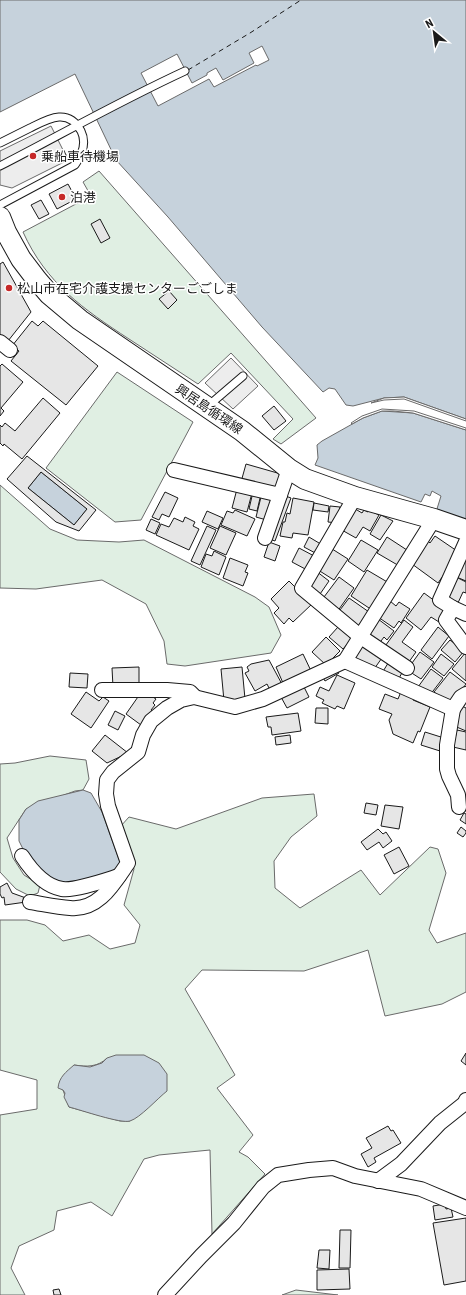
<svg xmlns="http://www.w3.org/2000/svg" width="466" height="1295" viewBox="0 0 466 1295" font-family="'Roboto Condensed','Noto Sans JP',sans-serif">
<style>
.green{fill:#e0efe3;stroke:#6a6a6a;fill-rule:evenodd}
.parking{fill:#ededed;stroke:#6a6a6a}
.water{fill:#c6d2dc;stroke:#6a6a6a}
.pier{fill:#fff;stroke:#6a6a6a}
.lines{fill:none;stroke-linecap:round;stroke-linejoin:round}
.ferry{stroke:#1a1a1a;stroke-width:1;stroke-dasharray:5 4;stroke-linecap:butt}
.building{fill:#e6e6e6;stroke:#1a1a1a;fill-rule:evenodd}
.lane-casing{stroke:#1a1a1a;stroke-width:9}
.street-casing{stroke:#1a1a1a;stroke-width:16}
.secondary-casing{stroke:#1a1a1a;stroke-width:22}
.lane{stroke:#fff;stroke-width:7}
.street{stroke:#fff;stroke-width:14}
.secondary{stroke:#fff;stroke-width:20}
.poi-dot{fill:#c62828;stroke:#fff;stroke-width:1.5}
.labels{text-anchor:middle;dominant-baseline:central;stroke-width:3;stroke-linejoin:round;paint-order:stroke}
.poi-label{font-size:13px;fill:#1a1a1a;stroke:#fff;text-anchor:start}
.street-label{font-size:13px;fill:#1a1a1a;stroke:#fff}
</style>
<rect width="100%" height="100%" fill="#fff"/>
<g class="green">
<path d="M99,171l217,247 -35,26 -8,-5 20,-20 -62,-66 -33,31c-23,-15 -46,-30 -69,-45 -46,-30 -83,-56 -106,-107l68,-36 -8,-14z"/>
<path d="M117,372l76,50 -52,98 -26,2 -69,-54z"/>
<path d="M0,485l50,44 27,11 42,2 25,-2 111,57 14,10 12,28 -10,18 -86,13 -18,-2 -3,-23 -18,-37 -44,-24 -66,9 -36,-1z"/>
<path d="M50,756l36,4 3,19 -6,11 -8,1 -49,18 -19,29 6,20 11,17 16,10 -2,8 -8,3 -14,-7 -16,-17v-108l15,-1z"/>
<path d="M314,794l3,22 -26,21 -17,24 1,27 25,20 61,-38 19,25 50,-48 8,2 8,24 -17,57 8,13 29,-10v59l-24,12 -57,12 -17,-66 -64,21 -102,-1 -17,19 50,86 -18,13 36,47 -14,17 9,5 17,17 -53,60 -2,-84 -51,5 -15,4 -32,57 -21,-14 -34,9 -3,19 -35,16 -8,22 14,27h-25v-180l37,-6v-29l-37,-10v-150h27l18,5 18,16 26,-6 21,14 25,-6 5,-18 -16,-20 10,-36 -14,-42 9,-10 47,12 86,-31zM107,1058l23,63h-10l-51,-14 -6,-17 11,-25c13,2 24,2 33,-7z"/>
<path d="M296,1290l42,5h-56z"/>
</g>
<g class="parking">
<path d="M51,126l17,34 -56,28 -12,-3v-34z"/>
<path d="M231,358l27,28 -25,23 -28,-26z"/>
</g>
<g class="water">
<path d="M0,0h466v419l-62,-22 -20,1 -31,8 -7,-1 -11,-16 -6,-1 -6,4 -61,-65 -94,-110 -52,-57 -41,-86 -75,38z"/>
<path d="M382,411l31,2 53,17v91l-30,-9 5,-16 -9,-5 -2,5 -5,-2 -4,8 -106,-37 3,-7 -1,-13 5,-4 41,-23z"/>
<path d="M41,472l46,37 -13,16 -46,-37z"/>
<path d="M83,790l8,3 11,19 19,53 -7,7 -44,13 -16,-5 -15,-10 -13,-15 -7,-14v-21l7,-11 12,-8z"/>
<path d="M116,1055h28l15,8 8,11v17c-9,7 -27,27 -37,30 -9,3 -49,-11 -61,-14l-5,-10 1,-4 -2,-3 -5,-2c1,-11 8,-16 16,-23l16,2 12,-4 5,-5z"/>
</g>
<g class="pier">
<path d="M262,46l7,14 -12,6 -1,-1 -42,22 -5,-8 -51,27 -17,-33 36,-19 15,29 15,-8v-2l9,-5 7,12 31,-17 -5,-10z"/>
<path d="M404,397l62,22v2l-62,-22 -20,1 -13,3 13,-5z"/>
<path d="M382,409l32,2 52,17v2l-53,-17 -20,-2h-11l-19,7 -11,6 -1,-1 11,-7z"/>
</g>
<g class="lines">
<path class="ferry" d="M188,70l62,-37 51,-33"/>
</g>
<g class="building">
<path d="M68,184l8,15 -19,10 -8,-15z"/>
<path d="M41,200l8,14 -10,5 -8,-14z"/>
<path d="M100,219l10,19 -9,5 -10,-19z"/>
<path d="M3,262l28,50 -23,29 -8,-4v-73z"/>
<path d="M169,291l8,9 -9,9 -9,-10z"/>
<path d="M32,321l6,5 5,-5 55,45 -32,39 -55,-44 8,-10 -7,-5z"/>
<path d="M2,364l21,18 -22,26 3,3 -4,5v-50z"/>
<path d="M43,398l17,15 -38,46 -18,-15 -1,2 -3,-3v-18l2,2 3,-4 10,8z"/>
<path d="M274,406l12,15 -12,9 -12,-14z"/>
<path d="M27,456l69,54 -17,21 -23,-9 -49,-43zM41,472l46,37 -13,16 -46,-37z"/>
<path d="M246,464l35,10 -5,18 -35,-10z"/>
<path d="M237,489l15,4 -5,19 -15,-4z"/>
<path d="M165,492l13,6 -9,19 -7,-3 -3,6 -7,-3z"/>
<path d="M253,492l8,2 -4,17 -8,-2z"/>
<path d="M262,493l14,4 -6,24 -14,-4z"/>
<path d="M283,495l8,3 -16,43 -8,-3z"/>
<path d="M293,498l21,4 -6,33 -15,-2 -1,5 -12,-2 3,-14h2l2,-9 3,1z"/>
<path d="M314,503l15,3 -1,6 -15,-2z"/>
<path d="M330,506l10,1 -2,16 -10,-1z"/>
<path d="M352,507l10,6 2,-3 4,2 1,-2 10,5 -9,16 -7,-4 -7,11 -16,-9z"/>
<path d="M235,510l20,9 -8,17 -26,-11 6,-14 6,2z"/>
<path d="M207,511l16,7 -5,11 -16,-7z"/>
<path d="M381,515l12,6 -13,19 -10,-6z"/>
<path d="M185,517l10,5 -2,4 6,3 -10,21 -33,-15 5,-11 8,3 5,-9 9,4z"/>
<path d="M151,519l9,4 -5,11 -9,-4z"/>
<path d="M207,526l9,4 -16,35 -9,-4z"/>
<path d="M220,526l16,7 -10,22 -16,-7z"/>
<path d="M435,536l22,15 -3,9 -16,23 -26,-19 16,-23 2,2z"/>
<path d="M309,537l15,9 -5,9 -15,-8z"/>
<path d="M387,537l23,15 -9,15 -24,-14z"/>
<path d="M361,540l17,10 -14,22 -16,-11z"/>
<path d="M269,542l11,4 -5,15 -11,-4z"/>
<path d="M329,547l19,12 -14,21 -19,-12z"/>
<path d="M299,548l17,9 -7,14 -17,-9z"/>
<path d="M214,551l12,6 -7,18 -18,-8 5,-13 6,2z"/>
<path d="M230,558l18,7 -3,7 3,1 -5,13 -20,-8z"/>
<path d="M462,558l4,2v21l-12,-5z"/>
<path d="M367,570l22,13 -17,27 -21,-14z"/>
<path d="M316,571l13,10 -11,16 -13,-10z"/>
<path d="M454,576l12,6v11l-3,-1 -6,13 -14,-7z"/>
<path d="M339,577l15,11 -17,24 -16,-11z"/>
<path d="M289,581l23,23 -19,18 -4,-4 -5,6 -10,-11 5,-5 -8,-9z"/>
<path d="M424,593l23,17 -8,12 -8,-5 -10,13 -15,-12z"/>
<path d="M349,598l20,14 -13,17 -19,-15z"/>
<path d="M390,601l6,5 3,-4 11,7 -9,14 -2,-2 -5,7 -16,-11z"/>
<path d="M378,619l16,12 -7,9 -3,-3 -6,8 -12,-9z"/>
<path d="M404,620l9,7 -11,15 14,10 -10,14 -23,-17z"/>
<path d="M338,627l14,12 -9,10 -14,-12z"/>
<path d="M438,627l11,9 -17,23 -11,-9z"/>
<path d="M326,637l14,14 -14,14 -14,-13z"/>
<path d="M450,640l14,11 -9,11 -14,-12z"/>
<path d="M364,642l20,13 -12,17 -19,-13z"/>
<path d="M420,652l14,10 -13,17 -14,-9z"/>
<path d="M466,652v29l-14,-12z"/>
<path d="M303,654l9,19 -29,10 -7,-16z"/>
<path d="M441,654l13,10 -10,12 -12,-9z"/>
<path d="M269,660l14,26 -12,6 -4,-8 -12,7 -10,-18 4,-2 -2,-4 4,-3z"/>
<path d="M390,660l14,9 -7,13 -15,-9z"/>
<path d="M139,667v20h-26l-1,-19z"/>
<path d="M242,667l3,32 -21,2 -3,-32z"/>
<path d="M336,669l3,4 -14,8 -3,-5z"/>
<path d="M431,669l12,9 -13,17 -12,-8z"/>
<path d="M450,672l16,12 -15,21 -17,-13z"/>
<path d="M70,673l18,1 -1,14 -18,-1z"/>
<path d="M337,675l18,8 -11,26 -7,-3 -2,3 -13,-6 2,-3 -8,-4 4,-9 9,4z"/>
<path d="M304,687l5,10 -22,11 -6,-11z"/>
<path d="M402,689l13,5 -2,6 17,7 -10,25 -2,-1 -5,12 -20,-9 -4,-14 3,-6 -13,-5 6,-15 13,5z"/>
<path d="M86,692l13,9 4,-4 6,4 -18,27 -20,-14z"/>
<path d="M140,694h8l8,5 -3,4 2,2 -4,5 4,3 -8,3 -6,9 -15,-11z"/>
<path d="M460,705l6,3v23l-14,-6z"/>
<path d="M316,708h12v16l-13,-1z"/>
<path d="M115,711l10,5 -7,14 -10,-5z"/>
<path d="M298,713l3,18 -29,4 -1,-8h-3l-2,-10z"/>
<path d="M457,730l9,2v18l-13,-3z"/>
<path d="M425,732l19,6 -4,13 -19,-6z"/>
<path d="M105,735l23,18 -21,10 -15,-12z"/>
<path d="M290,735l1,8 -15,2 -1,-8z"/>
<path d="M366,803l12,2 -2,10 -12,-2z"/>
<path d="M385,805l18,2 -4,22 -18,-3z"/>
<path d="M464,813l2,1v10l-6,-4z"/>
<path d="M461,827l5,4v2l-3,4 -6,-4z"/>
<path d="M378,829l5,5 3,-2 6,9 -9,7 -4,-6 -12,8 -6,-8z"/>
<path d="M399,847l10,19 -15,8 -10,-19z"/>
<path d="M7,883l5,10 14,5v4l-21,3 -1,-8 -2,1 -2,-4v-7z"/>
<path d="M466,1053v12l-5,-4z"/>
<path d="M388,1126l3,5 2,-1 8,13 -27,15 2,4 -8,5 -7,-13 11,-6 -6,-10z"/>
<path d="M445,1204l1,5 5,-1 2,9 -18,3 -2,-14z"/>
<path d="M466,1218v63l-22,4 -11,-62z"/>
<path d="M340,1230h11l-1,38h-11z"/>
<path d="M319,1250h11l-1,19 -12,-1z"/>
<path d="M349,1269l1,20 -33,1v-20z"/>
<path d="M59,1289l2,6h-7l-1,-5z"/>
</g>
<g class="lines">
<defs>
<g id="lane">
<path d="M0,143c10,-5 20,-10 30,-15 18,-9 38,-21 51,3 6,12 1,24 -6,34l-75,40"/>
<path d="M0,166c62,-32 122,-66 185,-95"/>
<path d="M208,406l35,-30"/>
</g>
<g id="street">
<path d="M0,342l10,8"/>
<path d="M174,470l106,25 9,-26"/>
<path d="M355,497l-53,91 59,49 46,31"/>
<path d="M434,519l-89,142 108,48 8,-12 5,-3"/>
<path d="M265,538l15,-43"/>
<path d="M466,542l-26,58 13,8 -7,12 20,27"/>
<path d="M453,608l13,6"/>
<path d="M102,690h65l23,2 4,4"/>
<path d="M453,709l-6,36v24l2,7 9,19 1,12"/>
<path d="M22,856c9,14 22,30 40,33 13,2 44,-9 57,-13"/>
<path d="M30,902c13,2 27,5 40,6 29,3 44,-25 58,-45l-20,-57 -2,-12 1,-14 6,-8 25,-20 5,-17 8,-14 16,-13 14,-8 13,-3 41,10 28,-8 82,-38"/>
<path d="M378,1181l23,-17 39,-41 25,-20 1,-3"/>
<path d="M165,1295l36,-39 33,-33 29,-36 15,-12 31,-5 24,-2 22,8 66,13 45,19"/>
</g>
<path id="secondary" d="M0,217l6,15 15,27 16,21 12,14 31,26 162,111 47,38 16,10 50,18 79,22 32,11"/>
</defs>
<use href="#lane" class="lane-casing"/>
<use href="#street" class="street-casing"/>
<use href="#secondary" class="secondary-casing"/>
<use href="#lane" class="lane"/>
<use href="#street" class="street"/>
<use href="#secondary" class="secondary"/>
</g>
<g class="poi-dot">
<circle cx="33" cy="156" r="4"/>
<circle cx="62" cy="197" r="4"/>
<circle cx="9" cy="288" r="4"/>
</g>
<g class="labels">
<g class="poi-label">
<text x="41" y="156">乗船車待機場</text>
<text x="70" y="197">泊港</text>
<text x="17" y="288">松山市在宅介護支援センターごごしま</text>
</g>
<g class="street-label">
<text transform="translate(209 409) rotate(34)">興居島循環線</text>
</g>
</g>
<g transform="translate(434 32) rotate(331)" stroke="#ffffff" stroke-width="3" paint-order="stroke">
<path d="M0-3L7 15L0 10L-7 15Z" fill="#1a1a1a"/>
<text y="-6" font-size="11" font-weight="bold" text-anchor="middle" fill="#1a1a1a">N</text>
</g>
</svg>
